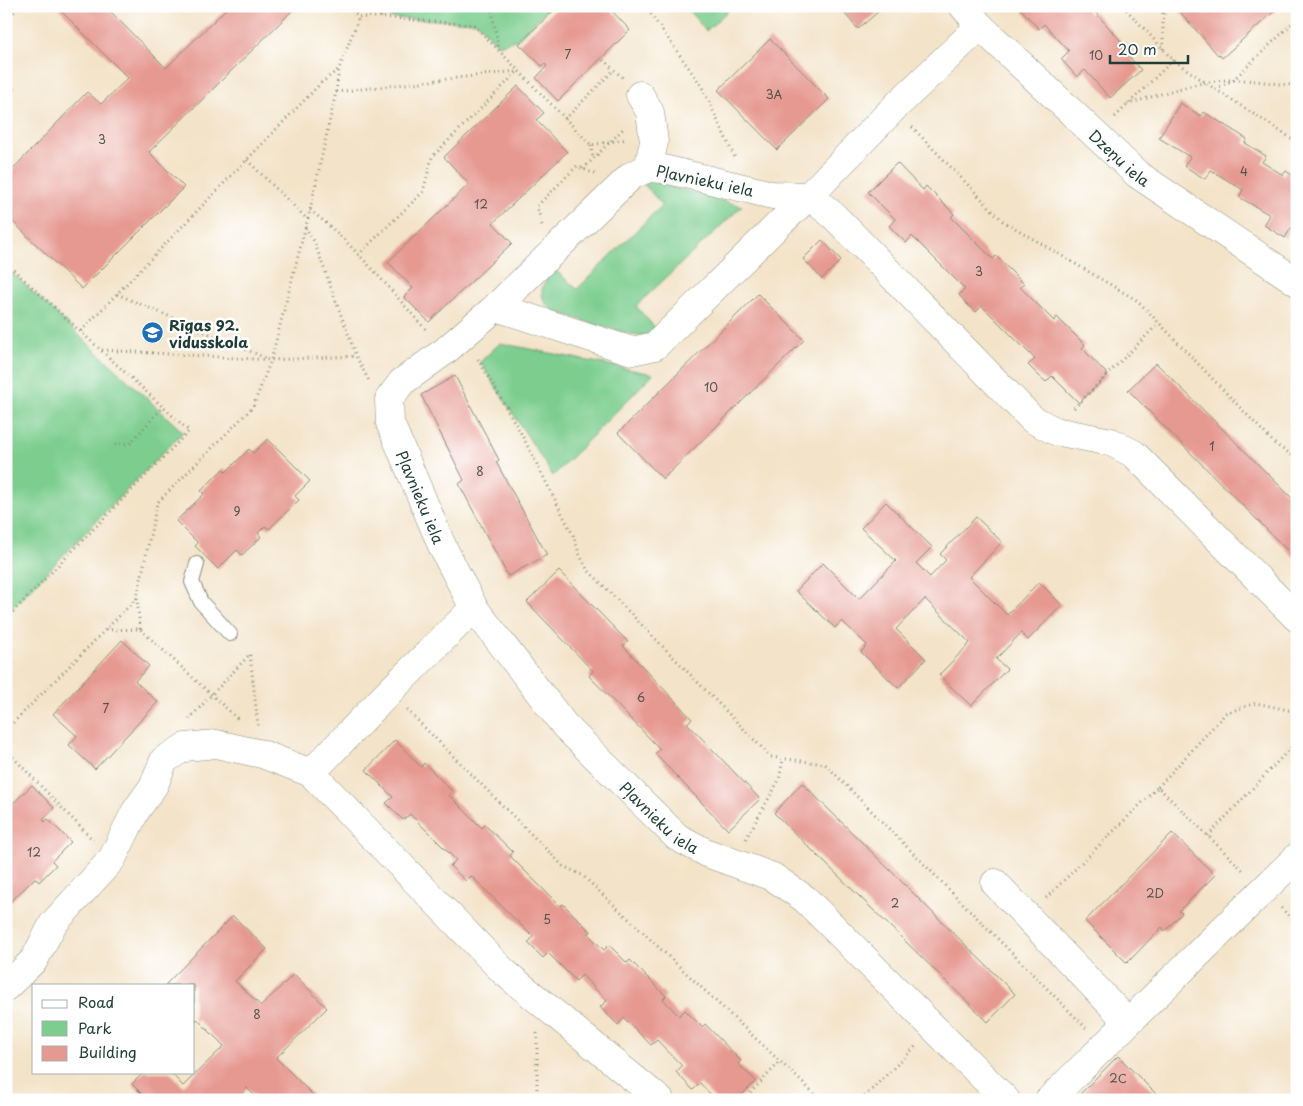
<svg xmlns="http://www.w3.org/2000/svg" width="1303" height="1106" viewBox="0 0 1303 1106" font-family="'Playpen Sans',sans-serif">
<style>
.green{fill:#7ccd8e;stroke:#4e8561}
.building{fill:#e69991}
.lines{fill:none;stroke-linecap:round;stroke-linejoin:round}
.lane-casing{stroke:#89907e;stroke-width:16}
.street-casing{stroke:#89907e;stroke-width:29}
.path{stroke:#89907e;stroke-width:3;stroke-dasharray:1 4;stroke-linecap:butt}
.lane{stroke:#fff;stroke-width:14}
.street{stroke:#fff;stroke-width:28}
.labels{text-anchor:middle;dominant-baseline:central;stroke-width:5;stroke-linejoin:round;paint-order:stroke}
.number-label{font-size:12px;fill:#51544b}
.street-label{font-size:15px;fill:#1f3d34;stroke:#fff}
.poi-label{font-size:15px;font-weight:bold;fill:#1f3d34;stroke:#fff;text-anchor:start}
</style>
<rect width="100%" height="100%" fill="#fff"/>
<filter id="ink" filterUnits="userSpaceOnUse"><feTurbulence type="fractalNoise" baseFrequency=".02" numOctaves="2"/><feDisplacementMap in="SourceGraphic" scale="10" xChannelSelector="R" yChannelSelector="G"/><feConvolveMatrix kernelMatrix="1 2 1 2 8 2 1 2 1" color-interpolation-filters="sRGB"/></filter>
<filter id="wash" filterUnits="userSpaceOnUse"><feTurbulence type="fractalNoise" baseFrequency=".0096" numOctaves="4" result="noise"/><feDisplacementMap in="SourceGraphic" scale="20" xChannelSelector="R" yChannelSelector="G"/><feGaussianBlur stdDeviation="1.12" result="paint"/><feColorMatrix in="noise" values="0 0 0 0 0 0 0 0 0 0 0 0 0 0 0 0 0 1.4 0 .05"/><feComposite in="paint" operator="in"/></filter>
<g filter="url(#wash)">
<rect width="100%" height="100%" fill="#f3e3c8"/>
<g class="green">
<path d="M396,6h154l-32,33 -20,6 -21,-23 -86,-4 -2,-5z"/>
<path d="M685,6h48l-27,25z"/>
<path d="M645,180l97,26 -106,100 19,22c-2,3 -5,6 -9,7 -13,3 -73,-18 -90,-23 -20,-12 -17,-28 -1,-42l22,19 85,-84 -19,-22z"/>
<path d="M8,269l175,163 -177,182v-343z"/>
<path d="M500,343l153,31 -100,102 -73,-114z"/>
</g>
<g id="blocks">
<g class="building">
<path d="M56,6h49l61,62 63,-62h68l-148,146 35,35 -102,102 -76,-74v-39l81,-84 14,12 27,-26z"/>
<path d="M558,6h45l-1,1 3,3 3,-3 22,23 -72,71 -22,-23 11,-12 -2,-2 -3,2 -23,-22z"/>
<path d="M838,6h47l-27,23z"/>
<path d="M1018,6h65l7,8 4,-3 34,38 -3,3 16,18 -31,28 -25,-28 -8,7 -16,-18 8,-8 -25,-27 -5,5z"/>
<path d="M1182,6h98l-58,52 -3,-4 -1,1 -37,-42 1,-1 -3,-3z"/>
<path d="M770,39l59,60 -52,51 -59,-60z"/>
<path d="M518,86l26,27 -8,7 31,32 -74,71 19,20 -83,79 -25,-25 9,-9 -25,-26 81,-78 -25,-27z"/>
<path d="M1180,103l21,13 3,-4 43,27 -2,4 21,13 -4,6 21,13 3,-4 11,7v54l-6,-4 -6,10 -21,-13 6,-10 -31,-18 4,-7 -32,-20 -6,9 -21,-13 6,-9 -31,-19z"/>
<path d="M897,163l26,27 3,-4 28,28 -3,3 42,42 3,-3 28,28 -4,3 34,34 3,-4 28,28 -3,3 26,27 -29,28 -27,-27 -6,6 -9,-8 -9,-9 7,-6 -53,-53 -6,6 -9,-8 -8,-9 6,-6 -53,-53 -6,7 -17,-17 6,-7 -27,-27z"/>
<path d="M822,240l19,20 -19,19 -19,-20z"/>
<path d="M758,294l46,46 -141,139 -45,-46z"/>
<path d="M1156,363l141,140v57l-169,-170z"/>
<path d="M455,376l44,84 -3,2 51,93 -39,21 -49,-92 5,-4 -43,-85z"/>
<path d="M268,439l42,42 -15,15 4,4 -30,29 -4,-3 -7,7 3,4 -19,18 -5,-5 -19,19 -23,-23 3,-3 -22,-22 28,-27 -3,-3 22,-22 3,3 23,-23 4,4z"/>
<path d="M886,502l46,45 -16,16 14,14 16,-17 -6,-6 36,-37 26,25 -33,35 38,38 32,-33 23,23 -34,35 -7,-7 -25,26 11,10 -36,37 -32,-31 31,-32 -45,-44 -29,30 30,30 -28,29 -37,-36 6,-7 -25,-24 -7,7 -39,-37 27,-28 36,36 37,-38 -35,-33z"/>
<path d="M559,571l69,71 -5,4 69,73 -5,4 73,76 -32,31 -73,-76 5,-5 -71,-73 4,-5 -66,-69z"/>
<path d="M122,640l27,26 -14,15 23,21 -63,67 -26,-24 8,-9 -24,-22z"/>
<path d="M395,740l26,27 3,-4 28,28 -3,4 33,33 3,-3 28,27 -3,4 50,50 3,-2 28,28 -3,2 16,16 5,-5 18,18 3,-3 36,36 -3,3 16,17 6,-6 17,17 3,-3 36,37 -3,3 18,17 -19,19h-21l-16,-17 -7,7 -17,-18 6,-6 -25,-26 -6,5 -27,-27 -6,7 -18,-18 7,-6 -25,-26 -6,6 -28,-28 -5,5 -15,-15 5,-6 -62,-61 -5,5 -16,-15 6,-6 -46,-46 -7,6 -17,-17 7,-6 -27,-27z"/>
<path d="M802,783l213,211 -27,28 -214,-209z"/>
<path d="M32,785l22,23 -11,12 2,2 3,-3 23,23 -19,19 4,4 -17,17 -4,-4 -29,28v-96z"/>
<path d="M1172,833l43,42 -36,36 3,2 -17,18 -3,-4 -35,36 -42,-42z"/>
<path d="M233,916l34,33 -32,32 26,25 33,-32 33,34 -51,50 38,38 -4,4h-51l-12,-12 -11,12h-88l-16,-16 12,-12h26l13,14 41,-40 -27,-27 -3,4v-38h-29z"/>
<path d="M1118,1056l44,44h-88z"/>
</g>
</g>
</g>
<g filter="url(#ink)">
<use href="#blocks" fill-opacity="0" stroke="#89907e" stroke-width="1"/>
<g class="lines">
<defs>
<path id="lane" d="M197,564l-5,18 9,20 29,32"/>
<g id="street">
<path id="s1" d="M963,6l17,20 157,148 160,108"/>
<path id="s2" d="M980,26l-86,82 -85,88 -37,-1 -108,-26 -16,-1 -17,8 -135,131 -51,44 -43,31 -13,17 1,24 53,125 31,60 91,118 112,111 30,16 66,24 32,22 201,201"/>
<path d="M640,95l10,17 4,30 -6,26"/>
<path d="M496,307l136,44 23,-5 127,-125 27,-25 25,20 198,203 23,12 56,11 23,12 163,164"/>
<path d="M474,608l-85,84 -78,81 193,199 156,128"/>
<path d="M995,883l133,139"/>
<path d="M6,987l28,-27 19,-36 59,-65 23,-47 19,-27 10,-25 21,-13 31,-3 46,10 49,19"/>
<path d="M1049,1100l248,-243"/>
</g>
</defs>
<use href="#lane" class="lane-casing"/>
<use href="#street" class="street-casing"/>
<g class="path">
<path d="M349,6l10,11h21l94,8 117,120 36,-6"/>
<path d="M491,6l8,44"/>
<path d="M645,6l56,79 35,75"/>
<path d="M1123,6l50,54 42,29 82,53"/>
<path d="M1164,14l5,-8"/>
<path d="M381,17l9,-11"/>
<path d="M6,19l10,-9"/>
<path d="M6,36l3,3 -3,12"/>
<path d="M1163,49v-43"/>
<path d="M603,60l20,18"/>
<path d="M6,81l7,8 -7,7"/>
<path d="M1215,89l18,-9 64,-61"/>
<path d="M336,92l181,-21"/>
<path d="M1127,104c34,-9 70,-24 105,-24 21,-1 43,5 65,5"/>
<path d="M1115,117l58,-57"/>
<path d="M565,119l49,-49"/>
<path d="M912,127l91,94 135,80 138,144 21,13"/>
<path d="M591,145l2,14"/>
<path d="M247,160l60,59"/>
<path d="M583,169l42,-42"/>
<path d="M310,210c43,33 81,81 118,122"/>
<path d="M542,225l-5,-19 40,-40 15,7 4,1"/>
<path d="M305,227l9,14 42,115 13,25"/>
<path d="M358,255l65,-63 9,-35 86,-86"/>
<path d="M6,263l183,168 -183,188"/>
<path d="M117,294l151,65"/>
<path d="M81,331l240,-248 18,-14 20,-52"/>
<path d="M102,350l169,10 85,-4"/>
<path d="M478,359l44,76 51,100 6,18 8,16 184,188 54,7 261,264"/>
<path d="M1074,408l85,-85"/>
<path d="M115,445l15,-2 33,-36"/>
<path d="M137,598l3,31"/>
<path d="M106,630l34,-1 99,91"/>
<path d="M407,710l156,156 19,9 239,225"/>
<path d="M189,719l61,-65 8,72"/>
<path d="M6,730l131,-132 20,-95 96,-96 18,-47 39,-150 26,-118 3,-23"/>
<path d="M6,750l87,90"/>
<path d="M1158,787l68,-74 30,-10 41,9"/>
<path d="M1208,836l89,-95"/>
<path d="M746,839l33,-59 4,-21"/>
<path d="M1046,898l112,-111 87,85"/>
<path d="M1281,908l16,16"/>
<path d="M537,1033v67"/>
<path d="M743,1100l37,-38"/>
<path d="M861,1100l55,-54"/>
</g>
<use href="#lane" class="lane"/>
<use href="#street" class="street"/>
</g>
</g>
<defs>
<symbol id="school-disc" viewBox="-11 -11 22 22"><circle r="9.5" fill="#1f6fb2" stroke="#fff"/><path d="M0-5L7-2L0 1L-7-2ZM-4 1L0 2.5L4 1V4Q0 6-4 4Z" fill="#fff"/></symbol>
</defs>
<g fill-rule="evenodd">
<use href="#school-disc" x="140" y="320" width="25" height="25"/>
</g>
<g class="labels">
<g class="number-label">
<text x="568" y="54">7</text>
<text x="1096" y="55">10</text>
<text x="774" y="94">3A</text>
<text x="102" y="139">3</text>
<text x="1244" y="171">4</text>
<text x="481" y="204">12</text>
<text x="979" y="271">3</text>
<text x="711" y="387">10</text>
<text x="1212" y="446">1</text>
<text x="480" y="471">8</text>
<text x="237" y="511">9</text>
<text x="641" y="697">6</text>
<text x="106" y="708">7</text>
<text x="34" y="852">12</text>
<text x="1155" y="893">2D</text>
<text x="895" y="903">2</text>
<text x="547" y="919">5</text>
<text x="257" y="1014">8</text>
<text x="1118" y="1078">2C</text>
</g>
<g class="street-label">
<text stroke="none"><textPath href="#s1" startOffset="218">Dzeņu iela</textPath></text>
<text transform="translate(705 180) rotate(12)">Pļavnieku iela</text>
<text stroke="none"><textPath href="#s2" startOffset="858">Pļavnieku iela</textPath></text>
<text stroke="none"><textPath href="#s2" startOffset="1262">Pļavnieku iela</textPath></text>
</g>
<g class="poi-label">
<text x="169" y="324">Rīgas 92.<tspan x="169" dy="17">vidusskola</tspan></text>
</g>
</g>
<rect width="1303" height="1106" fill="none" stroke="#fff" stroke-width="25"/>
<rect x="32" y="984" width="162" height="90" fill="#ffffff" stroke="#a5b1ae"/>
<rect x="42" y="1000" width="25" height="8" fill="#ffffff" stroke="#a5b1ae"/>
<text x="78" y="1008" font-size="15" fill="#1f3d34">Road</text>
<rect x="42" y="1021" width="25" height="15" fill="#7ccd8e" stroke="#a5b1ae"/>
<text x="78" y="1034" font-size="15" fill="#1f3d34">Park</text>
<rect x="42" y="1046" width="25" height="15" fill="#e69991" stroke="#a5b1ae"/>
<text x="78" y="1058" font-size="15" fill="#1f3d34">Building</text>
<path d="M1110 55v8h78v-8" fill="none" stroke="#1f3d34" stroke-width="2.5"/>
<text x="1118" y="55" font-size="15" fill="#1f3d34" stroke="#ffffff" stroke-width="4" paint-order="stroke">20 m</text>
</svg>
